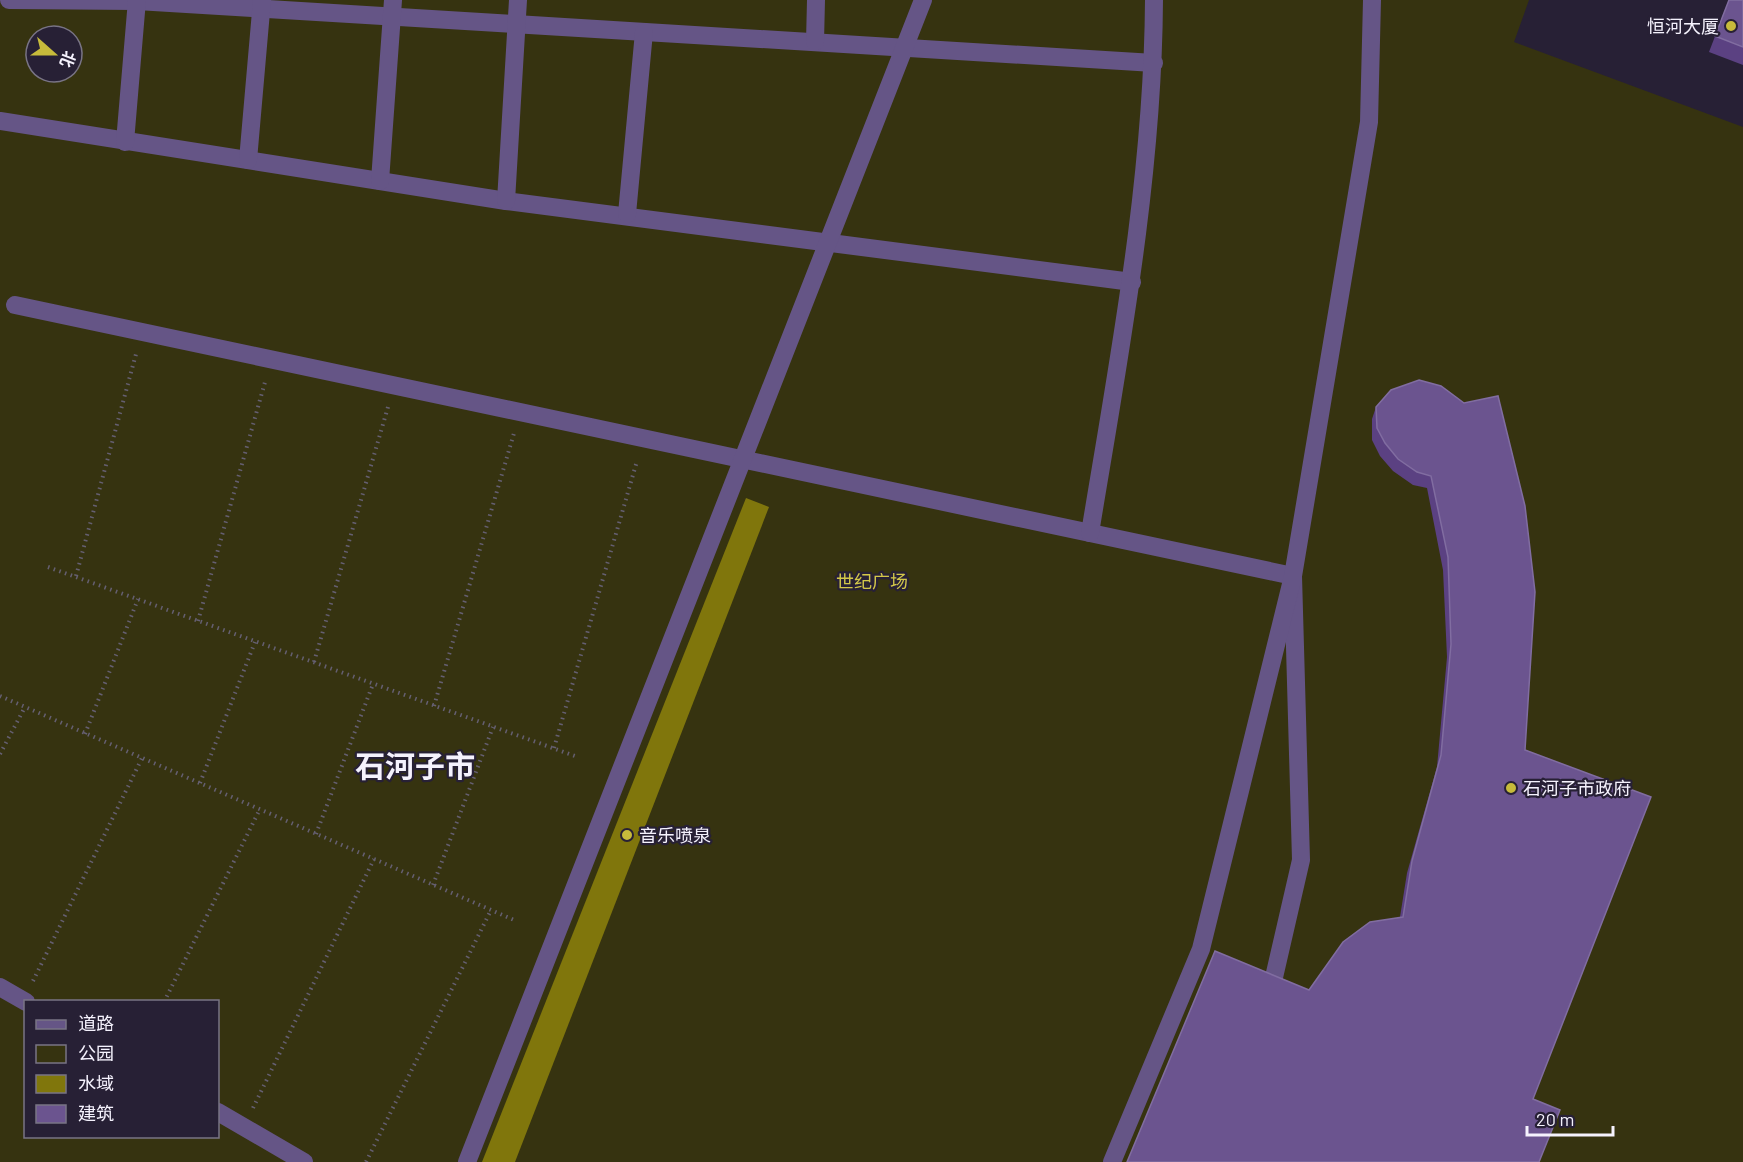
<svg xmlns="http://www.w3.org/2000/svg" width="1743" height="1162" viewBox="0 0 1743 1162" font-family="Barlow,'Noto Sans SC',sans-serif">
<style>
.green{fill:#363310;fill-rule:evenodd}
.water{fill:#80760c}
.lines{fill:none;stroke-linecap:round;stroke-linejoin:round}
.path{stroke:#655f71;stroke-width:4;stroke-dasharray:1.5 4.5;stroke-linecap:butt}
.minor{stroke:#655586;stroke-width:18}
.wall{fill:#5b4182}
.building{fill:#6b548f;stroke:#816da1;stroke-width:1.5}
.poi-dot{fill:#c7bb3b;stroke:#272035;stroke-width:2}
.labels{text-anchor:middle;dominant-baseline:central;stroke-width:4.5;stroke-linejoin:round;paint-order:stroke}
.poi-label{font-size:18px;fill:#f5f2fd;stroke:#272035;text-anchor:start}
.park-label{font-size:18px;fill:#d3c749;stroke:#272035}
.town-label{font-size:30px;font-weight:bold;fill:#f5f2fd;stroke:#272035}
</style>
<rect width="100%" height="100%" fill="#272035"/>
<path class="green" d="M0,0h1529l-15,42 229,85v1035h-1743zM36,36h36v36h-36zM26,1002h192v134h-192z"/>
<path class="water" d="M746,498l23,9 -254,655h-33z"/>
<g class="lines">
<g class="path">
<path d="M48,567l527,189"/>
<path d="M76,576l60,-222"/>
<path d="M198,621l67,-239"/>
<path d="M314,662l74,-255"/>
<path d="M0,696l514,224"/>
<path d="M434,706l80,-273"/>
<path d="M85,734l53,-135"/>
<path d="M554,748l83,-287"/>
<path d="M0,754l25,-47"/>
<path d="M200,783l55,-141"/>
<path d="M316,834l57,-150"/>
<path d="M433,885l60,-158"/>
<path d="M33,981l109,-223"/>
<path d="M164,1002l96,-193"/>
<path d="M253,1108l121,-249"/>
<path d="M366,1162l125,-252"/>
</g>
<g class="minor">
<path d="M9,0l128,1 1017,62"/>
<path d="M815,42l1,-42"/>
<path d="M0,121l506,80 626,81"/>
<path d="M125,142l12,-142"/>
<path d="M248,160l14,-160"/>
<path d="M380,181l13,-181"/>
<path d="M506,201l12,-201"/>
<path d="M627,214l17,-182"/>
<path d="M15,305l1278,271 8,284 -32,139"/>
<path d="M1090,533c29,-176 63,-354 64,-533"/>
<path d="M0,987l26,15"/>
<path d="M218,1112l86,50"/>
<path d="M467,1162l456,-1162"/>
<path d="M1112,1162l89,-213 92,-373 76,-454 3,-122"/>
</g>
</g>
<g class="wall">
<path d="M1729,0h14v65l-34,-13z"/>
<path d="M1419,380l106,370 8,349 6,63 -230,-172 91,-73 7,-44 30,-106 10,-110 -4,-87 -16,-82 -14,-3 -20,-14 -13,-15 -8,-16v-21l4,-12z"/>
</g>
<g class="building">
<path d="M1729,0h14v47l-28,-11z"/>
<path d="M1419,380l22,6 23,17 34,-7 27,110 10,86 -10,158 126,47 -118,302 27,11 -21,52h-412l88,-211 94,39 34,-48 27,-20 33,-5 9,-56 29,-106 10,-111 -3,-87 -17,-81 -14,-4 -19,-13 -13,-16 -8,-15 -1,-21 15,-17z"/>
</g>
<g class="poi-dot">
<circle cx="1731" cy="26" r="6"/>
<circle cx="1511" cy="788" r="6"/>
<circle cx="627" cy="835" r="6"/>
</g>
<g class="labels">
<g class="poi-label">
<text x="1719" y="26" text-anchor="end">恒河大厦</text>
<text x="1523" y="788">石河子市政府</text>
<text x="639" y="835">音乐喷泉</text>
</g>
<g class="park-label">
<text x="872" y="581">世纪广场</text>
</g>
<g class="town-label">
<text x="415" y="765">石河子市</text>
</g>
</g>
<rect x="24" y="1000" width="195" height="138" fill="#272035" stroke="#797485" stroke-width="1.5"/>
<rect x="36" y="1020" width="30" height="9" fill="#655586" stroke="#797485" stroke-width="1.5"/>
<text x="78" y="1030" font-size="18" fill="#f5f2fd">道路</text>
<rect x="36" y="1045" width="30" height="18" fill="#363310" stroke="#797485" stroke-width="1.5"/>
<text x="78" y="1060" font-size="18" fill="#f5f2fd">公园</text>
<rect x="36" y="1075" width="30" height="18" fill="#80760c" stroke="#797485" stroke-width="1.5"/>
<text x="78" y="1090" font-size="18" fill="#f5f2fd">水域</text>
<rect x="36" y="1105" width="30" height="18" fill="#6b548f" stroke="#797485" stroke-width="1.5"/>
<text x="78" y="1120" font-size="18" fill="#f5f2fd">建筑</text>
<g transform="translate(54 54) rotate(111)"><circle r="28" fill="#272035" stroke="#797485" stroke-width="1.5"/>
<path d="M0-4.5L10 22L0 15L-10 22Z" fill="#c7bb3b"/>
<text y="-9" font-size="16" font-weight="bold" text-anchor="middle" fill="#f5f2fd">北</text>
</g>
<path d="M1527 1126v9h86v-9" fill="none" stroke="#f5f2fd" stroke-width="3"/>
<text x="1536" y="1126" font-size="18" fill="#f5f2fd" stroke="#272035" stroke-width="4.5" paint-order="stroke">20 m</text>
</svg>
